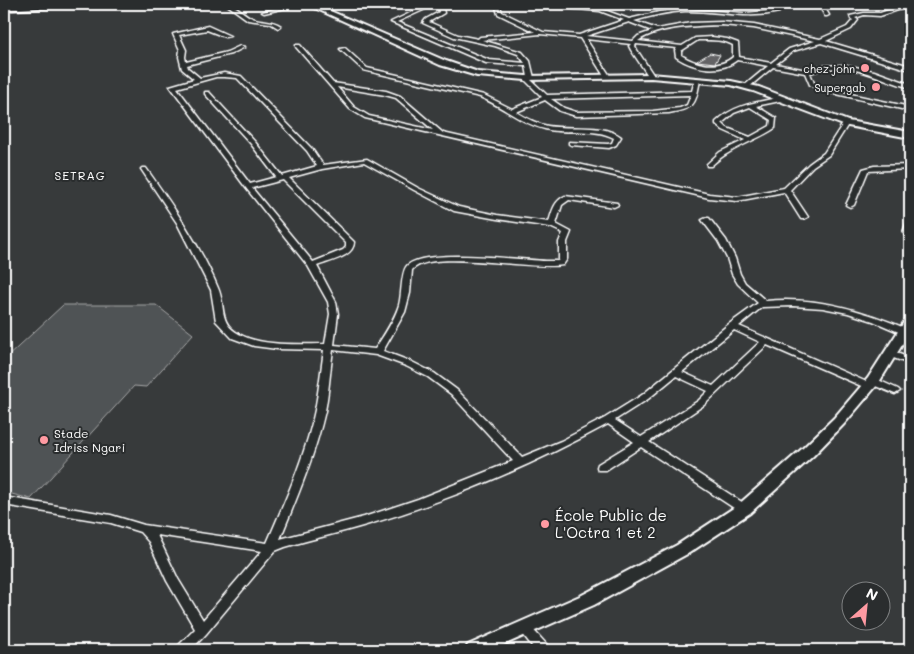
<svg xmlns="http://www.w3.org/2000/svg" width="914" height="654" viewBox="0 0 914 654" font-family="Mali,sans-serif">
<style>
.green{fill:#505354;stroke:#a8a9aa}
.building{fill:#636465;stroke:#fff}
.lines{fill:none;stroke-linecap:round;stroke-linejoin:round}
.street-casing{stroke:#fff;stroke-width:3}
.secondary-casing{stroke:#fff;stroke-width:4}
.street{fill:#2a2d2e;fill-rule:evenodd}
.secondary{fill:#2a2d2e;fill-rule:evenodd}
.poi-dot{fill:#ff9aa2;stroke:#2a2d2e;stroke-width:2}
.labels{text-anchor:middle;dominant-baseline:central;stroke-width:4;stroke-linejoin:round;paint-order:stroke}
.far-poi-label{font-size:11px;fill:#fff;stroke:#2a2d2e;text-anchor:end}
.far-quarter-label{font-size:12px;letter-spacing:1px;fill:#fff;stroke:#2a2d2e}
.poi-label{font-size:12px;fill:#fff;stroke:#2a2d2e;text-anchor:start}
.near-poi-label{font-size:15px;fill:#fff;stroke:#2a2d2e;text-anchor:start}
</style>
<rect width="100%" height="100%" fill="#373a3b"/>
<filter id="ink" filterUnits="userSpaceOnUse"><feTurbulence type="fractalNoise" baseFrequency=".02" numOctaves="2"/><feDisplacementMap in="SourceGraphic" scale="10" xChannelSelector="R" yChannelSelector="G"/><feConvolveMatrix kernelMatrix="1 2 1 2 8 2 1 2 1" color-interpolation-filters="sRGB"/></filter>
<g filter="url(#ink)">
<path class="green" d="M63,305h93l37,29 -47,53 -12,-1 -103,113 -27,-7v-132z"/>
<path class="building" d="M710,53l10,2 -5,8 -18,-2z"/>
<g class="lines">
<defs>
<g id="street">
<path d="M226,4c10,0 16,9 24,13 10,5 21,2 31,9l-3,2 -8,-5 -22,-3z"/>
<path d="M295,4h7l-38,9 -2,-1z"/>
<path d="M335,4h5l-12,8h-4v-2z"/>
<path d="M421,4h6l5,2 -35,16 92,38 36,3 -7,-9 -23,-8 -41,-9 -31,-14 3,-4 13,-7 -1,-8h4l2,9 -15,9 29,13 20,4 2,-2 55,-5 -37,-18 -3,-10h4l3,8 41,20 36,3 45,-15 -24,-9 -46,-4 -2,-1v-1l42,3 2,-1 33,12 30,-7 26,-3 60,4 34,-3v2c-32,8 -63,-2 -94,-1 -18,1 -34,5 -51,10l23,8 34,-6 31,-1 32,3 66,14 27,-12 6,-7 -2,-1 -1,-3 14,-3h16l26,-9h4v2l-30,10 -16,-1 -9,3 3,2 -7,9 -25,12 84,25v4l-89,-27 -28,8 -17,13 31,6 13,-4 26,-1 28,6 36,13v4c-37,-11 -59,-28 -100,-15l4,10 9,5 87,19v4l-91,-21 -9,-5 -5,-12 -32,-6 -24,20h-4v-2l23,-19 -31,-6c-17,14 -43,9 -61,-3l-1,-7 2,-2 -41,-4 -1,2 2,4 17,26 -3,2 -2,-1 -18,-27 -2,-4 2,-2 -45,-5 24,37 -3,2 -3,-2 -24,-38 -40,-4 -58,6 40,12 8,9 4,17 -3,2 16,15 145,-4 3,-12 5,1c-5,25 -4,28 -31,33l-93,3 -16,-5 -15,-11 -29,12c10,6 21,12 32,14 22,4 56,-3 73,11l-5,8 -7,3 -38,-3 -2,-1v-2l39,2 4,-1 2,-5c-20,-11 -46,-3 -69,-9 -25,-6 -41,-22 -65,-32l-117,-27 -23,-21 5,-1 22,20 117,27 28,14 30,-12 -19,-19 5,-1 -2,-11 -40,-3 -95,-41 34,-16zM629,22l23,9 -14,5 -5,5 -47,-5zM722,25l32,3 61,13 -26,8 -18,14 -32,-6 -1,-14 -11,-4 -15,-2 -17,1 -13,8 -44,-5c22,-15 58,-15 84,-16zM698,40c12,0 24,-1 35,5v12c-15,13 -37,8 -52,-2v-4zM691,95l-4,10 -7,3 -27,3 -77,1 -12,-4 -13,-9z"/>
<path d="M794,4h61l-2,1h-30l6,10 -2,1h-2l-6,-11h-23z"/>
<path d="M208,26l22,10 -5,1 -18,-7 -28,5 7,15 -1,7 1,5 41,-10 13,-6 5,1 -14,7 -44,11 1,3 12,10 24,-5 17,3 71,73 11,16 44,-6 51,29 41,19 38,8 52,7c3,-10 5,-21 16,-26l52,7 1,2 -4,2 -45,-7 -7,5 -6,19 15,8 -4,10v17l-4,6c-32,6 -132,-17 -151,5l-2,23 -5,19 -22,39 29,11 22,11 23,17 65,67 39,-16 44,-23 37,-23 87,-71 29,-21 -20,-19 -6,-10 -5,-16 -9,-17 -16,-21 4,-2h3l17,22 9,18 5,16 5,9 21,18c48,-5 97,9 141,28l1,2 -1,2h-6l-28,-12 -25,-8 -25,-5 -30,-2 -31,1 -23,19 130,57 -1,-2 2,-2h6l22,10 2,2 -5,3 -22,-9 1,1 -2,2h-6l-99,-43 -63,60 -55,37 99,64 1,3 -1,3 -4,1 -4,-1 -99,-65 -35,23h-8l-1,-3 1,-3 36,-22 -26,-18c-75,41 -160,77 -242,101 -27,8 -54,14 -81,22l-10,4 -69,83 -15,16h-14l1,-4 17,-17 -28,-48 -18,-39 -9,-10 -29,-9 -107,-18v-8l107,18 33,10 123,18c18,-42 39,-88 48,-133 4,-20 6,-40 9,-60l-47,-1 -23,-3 -22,-8 -16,-17 -5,-31 -34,-67 -36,-54 1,-1h4c27,38 54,77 72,120 8,18 0,35 21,46 23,13 61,10 86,10l5,-30 -2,-12 -20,-36 -62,-78 -76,-102 24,-7 -12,-10 -3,-12 1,-7 -7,-16zM216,77h8l13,1 70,73 10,15 -35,10 -27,-34 -46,-50h-4v2l46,50 25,33 -26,7 -73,-96zM364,162l50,28 40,21 43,8 53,8 13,6 -4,9v17l-1,2h-12c-25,-1 -126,-14 -140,6 -5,7 -4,28 -7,38 -5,16 -15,30 -24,44l-41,-4 4,-31 -2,-12 -19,-36c12,-5 37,-9 37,-24l-65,-64 33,-9zM283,180l63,63v4l-3,3 -30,12 -61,-74zM734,330l26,12 -47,44 -31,-14zM333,350l43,5 30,11 22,11 23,17 62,67 -95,38 -54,18 -84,22c17,-41 35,-84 45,-128 4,-20 5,-41 8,-61zM676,376l32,15 -10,10 -57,36 -26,-17 33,-21zM157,535l105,16 -59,69 -25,-41z"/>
<path d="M296,45h4l33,38 53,8 14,5 43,37 266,61 28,3 47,-9 25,-24 15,-11 20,-31 5,1 -20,32 -16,11 -23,24 18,27 -4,2h-3l-17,-27 -47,9 -28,-3 -344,-80 -15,-9 -54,-62zM337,87l48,8 11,3 37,32 -64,-14 -15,-9z"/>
<path d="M783,97l3,2 -1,1 -29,6 20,12 -1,10c-21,14 -46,20 -64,38h-4v-2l13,-12 25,-12 -22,-10 -7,-6v-2c18,-18 43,-20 67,-25zM750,107l21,13 -1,6 -20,11 -23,-9 -5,-5 12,-10z"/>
<path d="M910,165v4l-42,2 -14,34 -4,2 -4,-2 17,-36 11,-3z"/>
<path d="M907,222h3v16h-3l-4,-6z"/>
<path d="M891,351l19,7v6l-22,-8 -2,-2 2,-2z"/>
<path d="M525,624l4,1 19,21 1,4h-14l-16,-21 2,-4z"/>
</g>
<g id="secondary">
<path d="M42,4h34l-3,2 -69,4v-4z"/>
<path d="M306,4h8l132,57 32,11 48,4 125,-2 80,7 28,6 89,34 62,11v6l-67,-13 -90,-34 -22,-6 -80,-7 -125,2 -49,-4 -37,-11z"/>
<path d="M910,318v14l-32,52 -34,40 -31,32 -63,57 -61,40 -95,52 -102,45h-27l3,-5 114,-50 95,-50 61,-40 65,-57 31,-30 34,-40 38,-59z"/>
</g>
</defs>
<use href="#street" class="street-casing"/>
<use href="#secondary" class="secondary-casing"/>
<use href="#street" class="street"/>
<use href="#secondary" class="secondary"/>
</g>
</g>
<g class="poi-dot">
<circle cx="865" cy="68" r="5"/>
<circle cx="876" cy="87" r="5"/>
<circle cx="44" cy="440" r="5"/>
<circle cx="545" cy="524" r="5"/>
</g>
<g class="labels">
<g class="far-poi-label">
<text x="855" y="68">chez john</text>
<text x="866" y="87">Supergab</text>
</g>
<g class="far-quarter-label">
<text x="80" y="175">SETRAG</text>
</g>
<g class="poi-label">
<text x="54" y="433">Stade<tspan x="54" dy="14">Idriss Ngari</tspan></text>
</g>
<g class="near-poi-label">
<text x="555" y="515">École Public de<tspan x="555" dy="17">L'Octra 1 et 2</tspan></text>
</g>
</g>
<rect width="914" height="654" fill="none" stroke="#2a2d2e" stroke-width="20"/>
<rect x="10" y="10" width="894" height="634" fill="none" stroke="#fff" stroke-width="2" filter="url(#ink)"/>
<g transform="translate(866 606) rotate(27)"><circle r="24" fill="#2a2d2e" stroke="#7f8182"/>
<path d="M0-4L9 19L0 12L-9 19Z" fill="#ff9aa2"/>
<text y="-8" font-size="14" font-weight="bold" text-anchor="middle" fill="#ffffff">N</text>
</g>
</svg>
